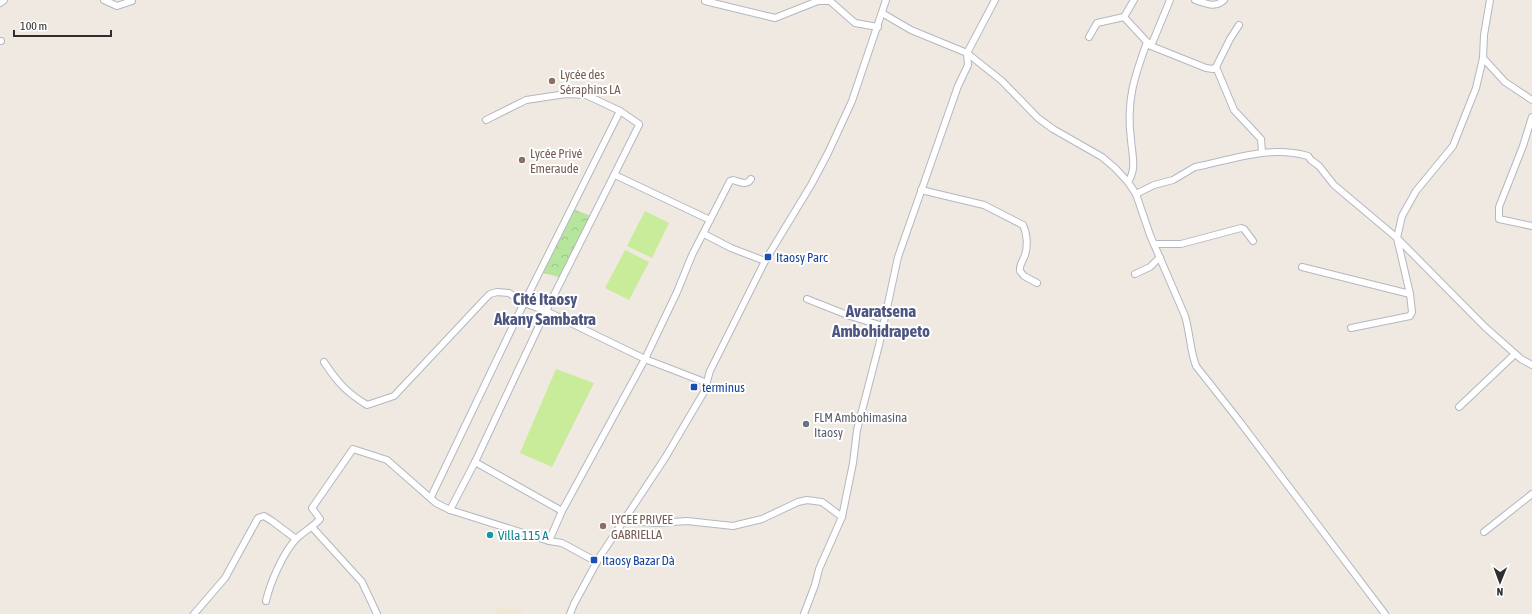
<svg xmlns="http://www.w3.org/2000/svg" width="1532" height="614" viewBox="0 0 1532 614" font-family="'Asap Condensed',sans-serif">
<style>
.education{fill:#f0e6d1}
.forest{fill:url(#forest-crowns)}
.pitch{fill:#c9ec9a}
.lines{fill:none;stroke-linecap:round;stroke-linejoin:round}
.minor-casing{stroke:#b4b7c1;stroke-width:8}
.minor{stroke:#fff;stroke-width:6}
.education-dot{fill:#8d6e63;stroke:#fff;stroke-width:1.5}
.transit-dot{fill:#1a4fb4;stroke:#fff;stroke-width:1.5}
.worship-dot{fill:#6b7280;stroke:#fff;stroke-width:1.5}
.culture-dot{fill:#0f9aa8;stroke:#fff;stroke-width:1.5}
.labels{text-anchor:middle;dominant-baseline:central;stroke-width:4;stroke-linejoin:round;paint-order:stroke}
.education-label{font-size:13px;fill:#785e54;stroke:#fff;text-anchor:start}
.transit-label{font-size:13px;fill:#164399;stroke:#fff;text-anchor:start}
.worship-label{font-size:13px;fill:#5b616d;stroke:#fff;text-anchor:start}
.culture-label{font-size:13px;fill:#0d838f;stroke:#fff;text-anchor:start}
.district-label{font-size:17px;font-weight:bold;fill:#4d5680;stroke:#fff}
</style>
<defs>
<pattern id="forest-crowns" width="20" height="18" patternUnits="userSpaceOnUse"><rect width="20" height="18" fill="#b6e59e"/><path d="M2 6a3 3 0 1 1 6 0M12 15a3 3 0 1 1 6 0" fill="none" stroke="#9dc588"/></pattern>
</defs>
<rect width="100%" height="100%" fill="#efe9e1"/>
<path class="education" d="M496,608l27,2 -2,4h-26z"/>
<path class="forest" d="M573,209l18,7 -29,62 -21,-6z"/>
<g class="pitch">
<path d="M645,211l24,12 -17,35 -25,-12z"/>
<path d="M625,250l24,12 -20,38 -24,-12z"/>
<path d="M556,369l38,14 -42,84 -32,-14z"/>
</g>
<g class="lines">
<defs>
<g id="minor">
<path d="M104,0l13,6 15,-5"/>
<path d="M705,0v1l70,17 43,-17h12l25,22 23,4"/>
<path d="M1195,0c10,3 20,9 29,0"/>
<path d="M1490,0l-6,35 -1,23 -7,30 -23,58 -37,45 -14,25 -5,22 88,89 36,32 11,6"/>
<path d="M0,3l4,-3"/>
<path d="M882,13l29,17 56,23 35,28 36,37 15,11 49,28 13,11 13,14 8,12 14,41 35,81c5,17 5,34 11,50l41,52 148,196"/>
<path d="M1124,17l23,25"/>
<path d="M1089,37l8,-14 27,-6 10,-17"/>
<path d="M0,41h1"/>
<path d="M1151,46l19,-46"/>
<path d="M1483,58l22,24 27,18"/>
<path d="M1216,67l14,-28 9,-14"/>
<path d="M1532,117l-9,29 -24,61v12l33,7"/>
<path d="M615,175l95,45"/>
<path d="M1128,182c9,-13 4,-28 3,-42 -5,-39 3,-62 16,-98l4,4 55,22 7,1 3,-2 18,43 27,29 1,13"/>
<path d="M921,190l63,15 39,20c4,8 5,21 2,30 -2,6 -6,9 -5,16l4,5 13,7"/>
<path d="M1136,194l18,-9 19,-5 22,-13 10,-2c34,-8 68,-19 103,-9l3,4 8,6 15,19 63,53 13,56 -108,-27"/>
<path d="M704,234l27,14 34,13"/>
<path d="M1154,244h27l60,-16 3,1 9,12"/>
<path d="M1135,274l15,-7 10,-10"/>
<path d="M807,299l43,17 33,10"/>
<path d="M1351,328l59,-12 2,-4 -2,-18"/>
<path d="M324,362c14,21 22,30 43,43l27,-9 91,-97 5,-5 7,-2 12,1 15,10 22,8 99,48 62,24"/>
<path d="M1459,407l56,-53"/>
<path d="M475,462l87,49"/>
<path d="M431,497l93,-194 96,-192"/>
<path d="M450,510l25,-48 71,-151 93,-186v-1l-19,-13 -34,-16 -20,-1 -40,6 -40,20"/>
<path d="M624,521l34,2 29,-2 46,5 29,-7 36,-17 9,-2 15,2 20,15"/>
<path d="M312,527l50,55 15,32"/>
<path d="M1484,532l48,-38"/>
<path d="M549,541l13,-30 83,-152 32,-67 15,-37 38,-74 3,-1c7,2 14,6 18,-1"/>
<path d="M266,601c4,-18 17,-48 30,-62 7,-7 17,-12 24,-20l-8,-11 41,-59 34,11 49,43 14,7 99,31 13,2 35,19"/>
<path d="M194,614l31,-36 33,-60 6,-2 8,5 24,18"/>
<path d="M570,614l4,-10 25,-46 66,-100 39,-66 6,-21 55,-110 46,-76 17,-32 24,-52 34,-101"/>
<path d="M804,614l11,-29 4,-16 23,-52 11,-54 4,-33 22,-85 19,-88 60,-171 10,-21 -1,-12 28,-53"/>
</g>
</defs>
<use href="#minor" class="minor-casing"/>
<use href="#minor" class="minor"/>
</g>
<g class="education-dot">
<circle cx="552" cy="81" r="4"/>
<circle cx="522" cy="160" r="4"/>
<circle cx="603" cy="526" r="4"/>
</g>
<g class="transit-dot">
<rect x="764" y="253" width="8" height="8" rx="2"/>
<rect x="690" y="383" width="8" height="8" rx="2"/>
<rect x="590" y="556" width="8" height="8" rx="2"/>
</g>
<circle class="worship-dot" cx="806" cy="424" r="4"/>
<circle class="culture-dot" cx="490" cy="535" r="4"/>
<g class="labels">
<g class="education-label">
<text x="560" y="74">Lycée des<tspan x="560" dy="15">Séraphins LA</tspan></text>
<text x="530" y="153">Lycée Privé<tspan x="530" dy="15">Emeraude</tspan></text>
<text x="611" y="519">LYCEE PRIVEE<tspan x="611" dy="15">GABRIELLA</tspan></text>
</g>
<g class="transit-label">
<text x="776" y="257">Itaosy Parc</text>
<text x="702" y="387">terminus</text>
<text x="602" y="560">Itaosy Bazar Dà</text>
</g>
<g class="worship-label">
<text x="814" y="417">FLM Ambohimasina<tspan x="814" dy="15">Itaosy</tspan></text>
</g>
<g class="culture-label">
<text x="498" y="535">Villa 115 A</text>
</g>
<g class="district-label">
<text x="545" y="299">Cité Itaosy<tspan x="545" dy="20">Akany Sambatra</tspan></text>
<text x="881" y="311">Avaratsena<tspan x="881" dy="20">Ambohidrapeto</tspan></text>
</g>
</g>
<g transform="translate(1500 582) rotate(181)" stroke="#ffffff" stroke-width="3" paint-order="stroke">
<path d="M0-3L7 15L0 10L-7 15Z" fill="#2e2e2e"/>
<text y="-6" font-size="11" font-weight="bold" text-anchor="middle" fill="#2e2e2e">N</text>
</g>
<path d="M14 30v6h97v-6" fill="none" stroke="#2e2e2e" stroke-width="2"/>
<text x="20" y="30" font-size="12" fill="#2e2e2e" stroke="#ffffff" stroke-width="3" paint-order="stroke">100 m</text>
</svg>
